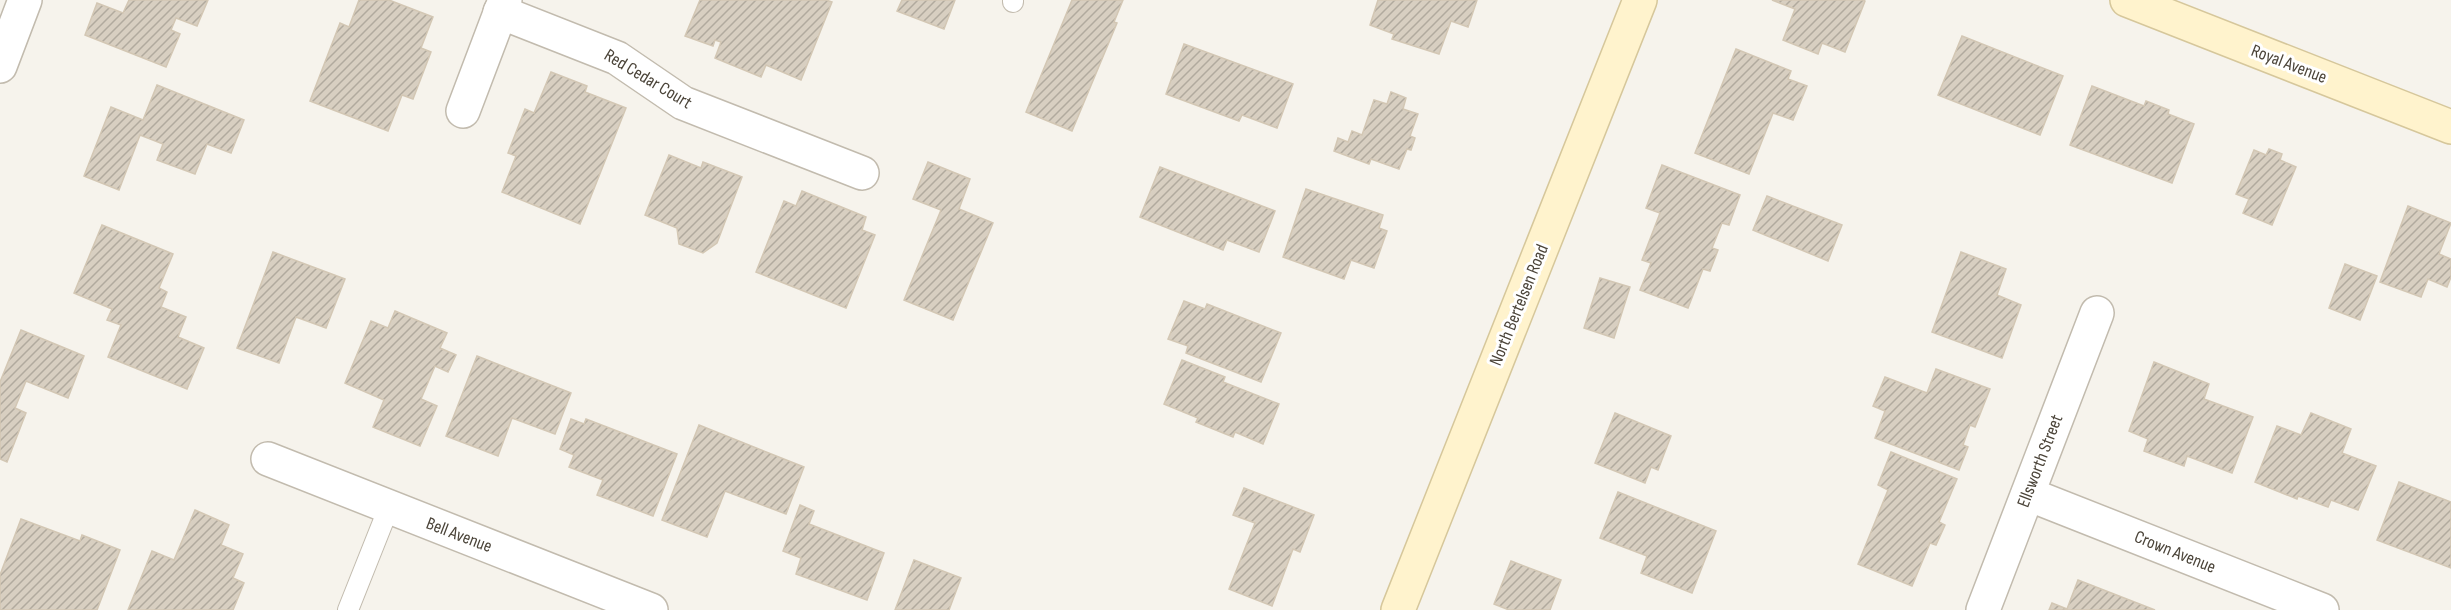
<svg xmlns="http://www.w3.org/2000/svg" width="2451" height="610" viewBox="0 0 2451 610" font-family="'Sofia Sans Condensed',sans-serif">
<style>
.building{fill:url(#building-hatch);stroke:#d3c7b4;stroke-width:1.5}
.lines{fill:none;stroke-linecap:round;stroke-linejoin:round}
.lane-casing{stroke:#c2bbae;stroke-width:22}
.street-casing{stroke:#c2bbae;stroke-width:36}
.secondary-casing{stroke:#d6c79b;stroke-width:36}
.lane{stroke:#fff;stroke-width:20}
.street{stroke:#fff;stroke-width:33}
.secondary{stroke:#fff3cd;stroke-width:33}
.labels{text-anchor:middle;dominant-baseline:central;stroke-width:6;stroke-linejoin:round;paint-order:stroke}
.street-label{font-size:18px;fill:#4b4439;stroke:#fff}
</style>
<defs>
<pattern id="building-hatch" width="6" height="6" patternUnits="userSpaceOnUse" patternTransform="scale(1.5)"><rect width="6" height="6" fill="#d8cfc1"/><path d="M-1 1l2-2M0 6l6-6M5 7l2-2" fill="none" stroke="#b1aa9e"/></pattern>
</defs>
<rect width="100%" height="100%" fill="#f6f3ec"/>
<g class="building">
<path d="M129,0h79l-11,26 -21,-8 -5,12 9,4 -14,33 -81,-32 12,-32 26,10z"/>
<path d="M359,0h30l44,17 -12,31 10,4 -18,47 -11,-4 -14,36 -78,-30 30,-78 9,4z"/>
<path d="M700,0h126l6,2 -31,78 -35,-15 -5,12 -46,-19 6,-16 -6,-2 -2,6 -28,-10z"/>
<path d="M902,0h53l-11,29 -47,-18z"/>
<path d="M1072,0h51l-9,22 3,1 -45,108 -46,-19z"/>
<path d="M1378,0h99l-9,27 -17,-6 -12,33 -47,-15 2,-5 -24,-9z"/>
<path d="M1772,0h91l2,1 -20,51 -23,-9 -4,11 -35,-14 12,-31z"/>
<path d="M1962,36l101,40 -23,59 -102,-40z"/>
<path d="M1184,44l109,40 -16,44 -35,-13 -3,6 -73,-27z"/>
<path d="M1736,49l55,22 -3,8 19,7 -14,34 -20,-7 -24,61 -54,-21z"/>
<path d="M551,72l36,14 -2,6 41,16 -46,116 -78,-32 14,-36 -8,-3 17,-44 9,4z"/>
<path d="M157,85l87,35 -13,33 -24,-9 -12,30 -38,-14 6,-16 -23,-9 -21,55 -35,-14 27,-69 32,13z"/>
<path d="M2092,86l52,20 2,-5 23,9 -1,4 26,10 -22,59 -102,-38z"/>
<path d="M1391,92l15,6 -3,11 15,5 -8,22 5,2 -4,12 -4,-1 -8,20 -28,-10 -2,5 -35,-13 4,-13 10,4 4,-11 10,4 12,-35 13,4z"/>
<path d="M2269,149l13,5 -2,6 16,7 -24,58 -29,-12 6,-14 -13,-5 18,-44 12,5z"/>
<path d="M669,155l32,13 2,-6 39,15 -25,66 -14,10 -24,-9 -2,-16 -32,-13z"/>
<path d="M928,162l42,17 -11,30 34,14 -40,97 -49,-20 37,-90 -28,-11z"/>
<path d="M1662,165l78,30 -11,30 -7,-2 -10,25 6,2 -8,21 -7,-2 -15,39 -48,-18 11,-27 -9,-3 18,-47 -14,-5z"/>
<path d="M1160,167l115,44 -16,41 -32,-12 -4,10 -83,-33z"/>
<path d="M1306,189l77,26 -4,13 8,3 -13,37 -23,-8 -7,19 -61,-22z"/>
<path d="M802,191l64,26 -4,13 13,5 -29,73 -90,-36 28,-71 12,5z"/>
<path d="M1767,196l75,29 -14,36 -75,-31z"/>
<path d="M2408,206l43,17 -12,31 12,5v18l-4,10 -19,-8 -7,18 -41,-15z"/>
<path d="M102,225l71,29 -14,34 8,4 -6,15 25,10 -8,20 26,11 -17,41 -79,-32 13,-32 -14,-5 5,-11 -38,-16z"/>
<path d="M273,252l72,27 -19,49 -30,-11 -17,46 -42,-15z"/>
<path d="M1961,252l45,17 -9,26 24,10 -19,53 -70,-26z"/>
<path d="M2345,264l32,12 -17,44 -31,-12z"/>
<path d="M1600,278l30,9 -16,51 -30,-10z"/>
<path d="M1184,301l21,8 2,-5 74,29 -20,49 -75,-29 2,-7 -20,-7z"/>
<path d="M395,311l52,22 -7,15 16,7 -8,17 -13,-6 -14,33 16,7 -17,40 -47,-19 11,-27 -39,-17 26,-62 17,7z"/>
<path d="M21,330l63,26 -16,42 -42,-17 -11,27 11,5 -19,49 -7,-3v-77z"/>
<path d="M477,356l94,37 -16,41 -43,-16 -14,38 -52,-20z"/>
<path d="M1182,360l43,17 -2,5 56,22 -16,40 -28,-12 -2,5 -37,-15 2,-4 -34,-14z"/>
<path d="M2154,362l55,22 -5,15 49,18 -21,56 -45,-17 -3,10 -40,-15 4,-12 -19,-8z"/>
<path d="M1936,369l54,20 -15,38 -5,-2 -7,20 5,2 -9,23 -84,-32 10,-27 -12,-5 12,-29 42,16z"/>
<path d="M1615,413l56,23 -13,34 -7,-3 -6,16 -50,-20z"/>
<path d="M2311,413l40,16 -9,24 34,13 -18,44 -27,-10 -3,7 -30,-11 -1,3 -42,-17 22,-56 24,9z"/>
<path d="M571,419l13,5 2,-5 91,35 -24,62 -56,-21 6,-15 -34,-13 5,-12 -14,-6z"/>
<path d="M699,425l105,42 -18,47 -61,-23 -18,46 -45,-17z"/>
<path d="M1891,452l66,27 -18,43 6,3 -9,20 -6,-2 -18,43 -54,-22 30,-74 -10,-5z"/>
<path d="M2399,482l52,20v66l-74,-28z"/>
<path d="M1244,488l70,27 -14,37 -7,-3 -21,57 -43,-17 26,-66 -22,-8z"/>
<path d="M1618,492l98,39 -24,62 -51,-20 6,-17 -47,-18z"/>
<path d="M800,505l14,6 -5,13 75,29 -17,47 -71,-26 5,-16 -18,-7z"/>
<path d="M195,510l34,15 -8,20 22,9 -10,24 11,5 -11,27h-105l24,-59 22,9z"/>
<path d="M21,519l59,22 2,-6 38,15 -23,60h-97v-35z"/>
<path d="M914,560l47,18 -12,32h-54z"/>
<path d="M1511,561l50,19 -11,30h-41l-15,-6z"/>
<path d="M2078,580l77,30h-106l3,-7 15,6z"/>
</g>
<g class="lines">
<defs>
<g id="lane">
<path d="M1013,2v-2"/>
<path d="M348,610l41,-103"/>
</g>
<g id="street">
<path d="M500,12l117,46 66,45 179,70"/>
<path d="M0,66l25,-66"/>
<path d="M463,111l42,-111"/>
<path d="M268,459l383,151"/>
<path d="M2028,494l294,116"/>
<path d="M1983,610l114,-297"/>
</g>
<g id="secondary">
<path d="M2127,0l324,127"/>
<path d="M1398,610l242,-610"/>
</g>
</defs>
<use href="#lane" class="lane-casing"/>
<use href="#street" class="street-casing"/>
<use href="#secondary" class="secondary-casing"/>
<use href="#lane" class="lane"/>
<use href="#street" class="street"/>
<use href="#secondary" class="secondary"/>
</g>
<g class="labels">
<g class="street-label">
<text transform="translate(2289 64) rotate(21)">Royal Avenue</text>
<text transform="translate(648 79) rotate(31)">Red Cedar Court</text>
<text transform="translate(1519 305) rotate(-68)">North Bertelsen Road</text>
<text transform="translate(2040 461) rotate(-69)">Ellsworth Street</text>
<text transform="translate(459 535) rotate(21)">Bell Avenue</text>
<text transform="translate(2175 552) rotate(22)">Crown Avenue</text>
</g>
</g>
</svg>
